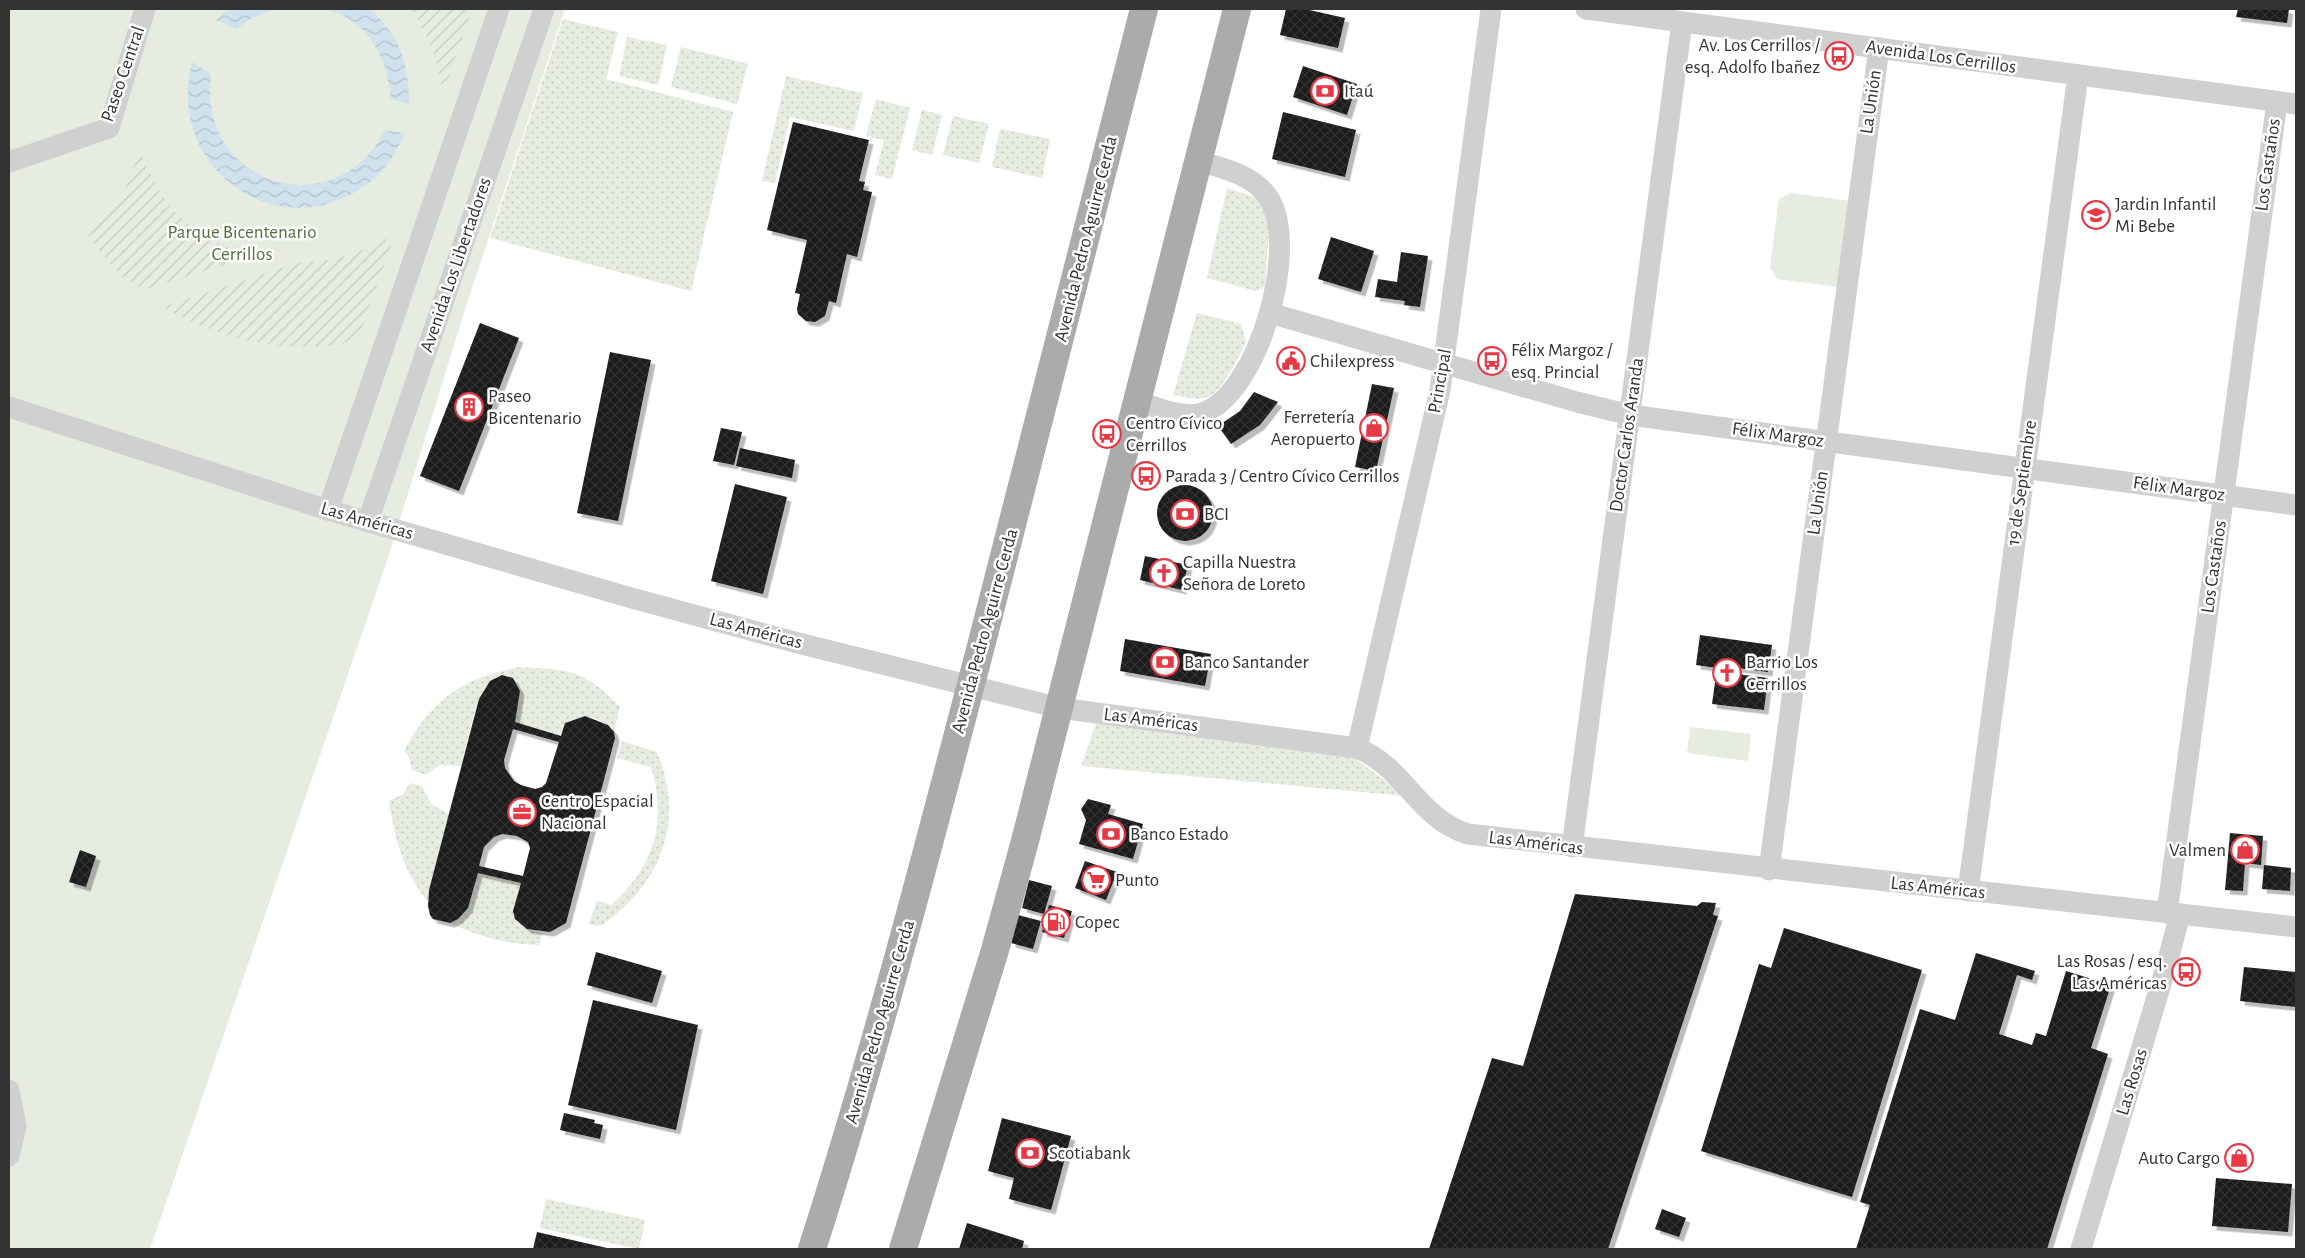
<svg xmlns="http://www.w3.org/2000/svg" width="2305" height="1258" viewBox="0 0 2305 1258" font-family="'Alegreya Sans',sans-serif">
<style>
.grass{fill:url(#grass-dots)}
.park{fill:#e6ecdf}
.garden{fill:url(#garden-furrows)}
.water{fill:url(#water-waves)}
.building{fill:url(#building-cross-hatch);fill-rule:evenodd;filter:url(#shadow)}
.lines{fill:none;stroke-linecap:round;stroke-linejoin:round}
.minor{stroke:#d0d0d0;stroke-width:21}
.major{stroke:#ababab;stroke-width:28}
.labels{text-anchor:middle;dominant-baseline:central;stroke-width:5;stroke-linejoin:round;paint-order:stroke}
.poi-label{font-size:19px;fill:#333;stroke:#fff;text-anchor:start}
.street-label{font-size:19px;fill:#333;stroke:#fff}
.park-label{font-size:19px;fill:#56703f;stroke:#fff}
</style>
<defs>
<pattern id="grass-dots" width="8" height="8" patternUnits="userSpaceOnUse" patternTransform="scale(1.25)"><rect width="8" height="8" fill="#e6ecdf"/><path d="M2 2h.1M6 6h.1" fill="none" stroke="#c6cbc0" stroke-width="1.8" stroke-linecap="round"/></pattern>
<pattern id="garden-furrows" width="10" height="10" patternUnits="userSpaceOnUse" patternTransform="scale(1.25)"><rect width="10" height="10" fill="#e6ecdf"/><path d="M-1 1l2-2M0 10L10 0M9 11l2-2" fill="none" stroke="#c6cbc0"/></pattern>
<pattern id="water-waves" width="16" height="10" patternUnits="userSpaceOnUse" patternTransform="scale(1.25)"><rect width="16" height="10" fill="#cfe2ee"/><path d="M0 5q4-4 8 0t8 0" fill="none" stroke="#b2c2cd"/></pattern>
<pattern id="building-cross-hatch" width="8" height="8" patternUnits="userSpaceOnUse" patternTransform="scale(1.25)"><rect width="8" height="8" fill="#1a1a1a"/><path d="M0 0l8 8M0 8l8-8" fill="none" stroke="#333"/></pattern>
<filter id="shadow"><feDropShadow dx="4.5" dy="4.5" stdDeviation="0" flood-color="#0004"/></filter>
</defs>
<rect width="100%" height="100%" fill="#fff"/>
<g class="grass">
<path d="M563,19l55,13 -12,47 127,33 -42,179 -201,-53z"/>
<path d="M627,37l40,8 -9,40 -39,-9z"/>
<path d="M681,47l67,17 -11,40 -66,-17z"/>
<path d="M786,76l77,17 -9,38 -64,-14 -15,66 -13,-2z"/>
<path d="M876,99l34,9 -18,71 -17,-4 9,-35 -18,-4z"/>
<path d="M922,110l20,5 -10,40 -20,-5z"/>
<path d="M953,116l36,8 -10,39 -36,-8z"/>
<path d="M1000,129l50,10 -8,39 -50,-11z"/>
<path d="M1227,188l30,10 13,18 -5,70 -9,5 -49,-13z"/>
<path d="M1197,313l44,11 5,18c-7,14 -23,49 -38,55 -11,4 -23,0 -35,-2z"/>
<path d="M519,667c51,3 65,2 101,40l-6,25c-13,-16 -32,-19 -49,-9l-4,13 -46,-14 5,-31 -7,-13 -11,-3c-26,6 -34,68 -41,91l-21,-1 -14,10 -14,-5 -3,-13 -5,-6c29,-53 57,-72 115,-84z"/>
<path d="M1097,721l251,32 57,43 -324,-30z"/>
<path d="M622,741l35,11c29,68 4,134 -57,174l-11,-2 8,-23 14,4c43,-38 57,-83 40,-138l-34,-9z"/>
<path d="M410,783l12,3 9,18 18,10 -20,76 -1,12c-26,-33 -32,-60 -39,-101l14,-7z"/>
<path d="M478,873l43,10c-8,28 -15,44 22,50l-4,12c-33,-1 -59,-8 -89,-22 21,-9 22,-30 28,-50z"/>
<path d="M546,1199l99,21 -6,29 -99,-21z"/>
</g>
<g class="park">
<path d="M9,9h556l-96,288 -81,261 -238,691h-141z"/>
<path d="M1790,193l61,8 -12,86 -62,-8 -7,-12 9,-68z"/>
<path d="M1690,727l61,7 -3,27 -61,-8z"/>
</g>
<g class="garden">
<path d="M411,9h61l-29,86c-5,-33 -13,-59 -32,-86z"/>
<path d="M140,150c24,61 49,86 112,106l-102,32c-24,3 -52,-39 -65,-57 37,-23 40,-42 55,-81z"/>
<path d="M395,234l-37,106c-67,17 -135,1 -195,-33l133,-44c37,-1 67,-10 99,-29z"/>
</g>
<g class="water">
<path d="M229,9h45l-22,9 -15,11 -21,-9z"/>
<path d="M325,9h45c31,28 39,55 39,95l-18,-5c-3,-41 -23,-80 -66,-90z"/>
<path d="M192,62l19,12c-15,112 125,154 174,56l20,3c-7,14 -13,28 -24,39 -86,85 -218,6 -189,-110z"/>
</g>
<g class="building">
<path d="M1286,9h19l40,9 -7,30 -58,-13z"/>
<path d="M2238,9h51l-2,14 -51,-6z"/>
<path d="M1303,66l54,18 -10,31 -54,-18z"/>
<path d="M1283,112l73,18 -11,47 -73,-18z"/>
<path d="M793,122l76,18 -10,41 6,1 -2,8 9,2 -15,65 -10,-3 -11,49 -7,-2 -4,15 -10,6 -9,-1 -8,-7 -1,-5 3,-15 -5,-1 12,-53 -40,-10z"/>
<path d="M1331,237l43,14 -13,41 -43,-13z"/>
<path d="M1401,252l27,4 -8,51 -16,-2 1,-4 -30,-4 3,-18 19,3z"/>
<path d="M480,323l39,15 -60,153 -39,-15z"/>
<path d="M610,352l41,8 -33,161 -41,-8z"/>
<path d="M1372,384l22,4 -18,83 -21,-4z"/>
<path d="M1254,392l24,10 -18,23 -29,19 -13,-18 22,-15z"/>
<path d="M721,428l21,4 -8,33 -21,-4z"/>
<path d="M740,448l55,12 -3,18 -56,-12z"/>
<path d="M735,484l52,13 -24,97 -52,-13z"/>
<circle cx="1185" cy="513" r="28"/>
<path d="M1145,556l43,9 -6,25 -42,-10z"/>
<path d="M1700,635l72,10 -4,27 -30,-4 -1,6 31,4 -4,32 -52,-6 5,-36 -21,-3z"/>
<path d="M1125,639l86,15 -6,32 -85,-15z"/>
<path d="M502,675l11,3 7,13 -5,31 46,14 4,-13 20,-7 23,9 6,7 1,6 -49,185 -16,9 -23,-3 -12,-10 -2,-8 8,-28 -43,-10 -10,35 -10,11 -8,4 -17,-4 -3,-4 -2,-9 1,-16 50,-191 11,-18zM513,729l46,13 -13,41 -4,4 -7,2 -14,-4 -7,-4 -9,-13 -1,-8zM502,834l15,2 11,6 2,6 -7,28 -44,-10 5,-19 10,-10z"/>
<path d="M1088,799l23,6 -3,9 35,10 -10,35 -54,-15 7,-24 -5,-11z"/>
<path d="M2230,833l33,3 -2,29 -16,-2 -2,28 -18,-1z"/>
<path d="M80,850l16,6 -10,31 -17,-5z"/>
<path d="M1085,861l32,11 -11,28 -31,-12z"/>
<path d="M2264,865l27,3 -1,23 -28,-2z"/>
<path d="M1029,880l23,6 -8,28 -22,-6z"/>
<path d="M1575,894l122,12 5,-4 14,1 -3,12 5,1 -110,333h-179l63,-191 31,8z"/>
<path d="M1049,905l23,6 -8,27 -22,-6z"/>
<path d="M1018,915l23,6 -8,28 -22,-6z"/>
<path d="M1784,928l138,42 -70,227 -151,-46 58,-187 12,4z"/>
<path d="M596,952l66,19 -10,32 -65,-18z"/>
<path d="M1976,953l59,18 -3,9 -15,-5 -18,59 33,11 4,-12 10,3 20,-65 45,14 -20,63 17,6 -61,195h-191l14,-44 -10,-3 60,-193 35,11z"/>
<path d="M2244,967l52,5v35l-56,-6z"/>
<path d="M593,1000l105,25 -22,105 -108,-25z"/>
<path d="M564,1113l31,7 -1,3 9,2 -3,14 -40,-9z"/>
<path d="M1002,1118l69,18 -20,74 -42,-11 5,-21 -26,-7z"/>
<path d="M2216,1178l76,6 -4,48 -76,-6z"/>
<path d="M1662,1209l24,9 -7,19 -24,-8z"/>
<path d="M967,1223l57,18 -2,8h-63z"/>
<path d="M537,1232l70,16v1h-74z"/>
</g>
<g class="lines">
<g class="minor">
<path d="M1586,9l710,95"/>
<path d="M9,162l100,-34 36,-119"/>
<path d="M1270,313l307,89 53,13 666,90"/>
<path d="M1139,402c18,5 43,17 63,11 56,-17 99,-168 66,-216 -16,-23 -44,-28 -69,-36"/>
<path d="M9,407l319,103 300,87 170,46 262,65 297,40c48,19 60,70 111,86l828,93"/>
<path d="M328,510l171,-501"/>
<path d="M368,521l176,-512"/>
<path d="M1357,748l83,-358 51,-381"/>
<path d="M1572,847l110,-825"/>
<path d="M1769,870l110,-822"/>
<path d="M1968,891l110,-816"/>
<path d="M2167,913l110,-811"/>
<path d="M9,1090l7,36 -7,30"/>
<path d="M2081,1249l86,-285 13,-50"/>
</g>
<g class="major">
<path d="M812,1249c64,-199 116,-401 169,-603 55,-212 110,-424 163,-637"/>
<path d="M903,1249l92,-299 30,-109 212,-832"/>
</g>
</g>
<defs>
<symbol id="bus-ring" viewBox="-11 -11 22 22"><circle r="9.5" fill="#fff" stroke="#e63946" stroke-width="1.5"/><path d="M-5-6H5V4H4V6H2V4H-2V6H-4V4H-5ZM-3.5-4V0h7V-4ZM-3.5 1.2v1.5H-2V1.2ZM2 1.2v1.5H3.5V1.2Z" fill="#e63946"/></symbol>
<symbol id="bank-ring" viewBox="-11 -11 22 22"><circle r="9.5" fill="#fff" stroke="#e63946" stroke-width="1.5"/><path d="M-6-4H6V4H-6ZM0-2.3a2.3 2.3 0 1 0 0 4.6a2.3 2.3 0 1 0 0-4.6Z" fill="#e63946"/></symbol>
<symbol id="school-ring" viewBox="-11 -11 22 22"><circle r="9.5" fill="#fff" stroke="#e63946" stroke-width="1.5"/><path d="M0-5L7-2L0 1L-7-2ZM-4 1L0 2.5L4 1V4Q0 6-4 4Z" fill="#e63946"/></symbol>
<symbol id="civic-ring" viewBox="-11 -11 22 22"><circle r="9.5" fill="#fff" stroke="#e63946" stroke-width="1.5"/><path d="M-.6-6.5H3V-4.5H.6V-3L4-1V1h2V6H-6V1h2V-1L-.6-3ZM-1.2 2.5V6h2.4V2.5Z" fill="#e63946"/></symbol>
<symbol id="building-ring" viewBox="-11 -11 22 22"><circle r="9.5" fill="#fff" stroke="#e63946" stroke-width="1.5"/><path d="M-4-6H4V6H1V3H-1V6H-4ZM-2.5-4.3h1.7v1.8h-1.7ZM.8-4.3h1.7v1.8H.8ZM-2.5-1h1.7V.8h-1.7ZM.8-1h1.7V.8H.8Z" fill="#e63946"/></symbol>
<symbol id="shop-ring" viewBox="-11 -11 22 22"><circle r="9.5" fill="#fff" stroke="#e63946" stroke-width="1.5"/><path d="M-5-2.5h2.3a2.7 3.5 0 0 1 5.4 0H5L5.5 6h-11ZM-1.5-2.5h3a1.5 2.3 0 0 0-3 0Z" fill="#e63946"/></symbol>
<symbol id="church-ring" viewBox="-11 -11 22 22"><circle r="9.5" fill="#fff" stroke="#e63946" stroke-width="1.5"/><path d="M-1.2-6h2.4v3.5h3.3v2.4h-3.3V6h-2.4V-.1h-3.3v-2.4h3.3Z" fill="#e63946"/></symbol>
<symbol id="office-ring" viewBox="-11 -11 22 22"><circle r="9.5" fill="#fff" stroke="#e63946" stroke-width="1.5"/><path d="M-6-3h4V-5.5h4V-3h4V5H-6ZM-1-4.5V-3h2v-1.5ZM-6 0V1H6V0Z" fill="#e63946"/></symbol>
<symbol id="supermarket-ring" viewBox="-11 -11 22 22"><circle r="9.5" fill="#fff" stroke="#e63946" stroke-width="1.5"/><path d="M-6-5.5h2.5l.6 2H6L4.5 2H-2.5L-4.4-4H-6ZM-1.5 3.2a1.3 1.3 0 1 0 .1 0ZM3 3.2a1.3 1.3 0 1 0 .1 0Z" fill="#e63946"/></symbol>
<symbol id="fuel-ring" viewBox="-11 -11 22 22"><circle r="9.5" fill="#fff" stroke="#e63946" stroke-width="1.5"/><path d="M-5.5-6h7V0h2V4h1.3V-2.5L3-4.5l.8-.8L6-3V5H2.5V1h-1V6h-7ZM-4.2-4.7v3.2H.2V-4.7Z" fill="#e63946"/></symbol>
</defs>
<g fill-rule="evenodd">
<use href="#bus-ring" x="1823" y="40" width="32" height="32"/>
<use href="#bank-ring" x="1309" y="75" width="32" height="32"/>
<use href="#school-ring" x="2080" y="199" width="32" height="32"/>
<use href="#civic-ring" x="1275" y="345" width="32" height="32"/>
<use href="#bus-ring" x="1476" y="345" width="32" height="32"/>
<use href="#building-ring" x="453" y="391" width="32" height="32"/>
<use href="#shop-ring" x="1358" y="412" width="32" height="32"/>
<use href="#bus-ring" x="1091" y="418" width="32" height="32"/>
<use href="#bus-ring" x="1130" y="460" width="32" height="32"/>
<use href="#bank-ring" x="1169" y="498" width="32" height="32"/>
<use href="#church-ring" x="1148" y="557" width="32" height="32"/>
<use href="#bank-ring" x="1149" y="646" width="32" height="32"/>
<use href="#church-ring" x="1711" y="657" width="32" height="32"/>
<use href="#office-ring" x="506" y="796" width="32" height="32"/>
<use href="#bank-ring" x="1095" y="818" width="32" height="32"/>
<use href="#shop-ring" x="2229" y="834" width="32" height="32"/>
<use href="#supermarket-ring" x="1080" y="864" width="32" height="32"/>
<use href="#fuel-ring" x="1040" y="906" width="32" height="32"/>
<use href="#bus-ring" x="2170" y="956" width="32" height="32"/>
<use href="#bank-ring" x="1014" y="1137" width="32" height="32"/>
<use href="#shop-ring" x="2223" y="1142" width="32" height="32"/>
</g>
<g class="labels">
<g class="poi-label">
<text x="1820" y="45" text-anchor="end">Av. Los Cerrillos /<tspan x="1820" dy="22">esq. Adolfo Ibañez</tspan></text>
<text x="1344" y="91">Itaú</text>
<text x="2115" y="204">Jardin Infantil<tspan x="2115" dy="22">Mi Bebe</tspan></text>
<text x="1511" y="350">Félix Margoz /<tspan x="1511" dy="22">esq. Princial</tspan></text>
<text x="1310" y="361">Chilexpress</text>
<text x="488" y="396">Paseo<tspan x="488" dy="22">Bicentenario</tspan></text>
<text x="1355" y="417" text-anchor="end">Ferretería<tspan x="1355" dy="22">Aeropuerto</tspan></text>
<text x="1126" y="423">Centro Cívico<tspan x="1126" dy="22">Cerrillos</tspan></text>
<text x="1165" y="476">Parada 3 / Centro Cívico Cerrillos</text>
<text x="1204" y="514">BCI</text>
<text x="1183" y="562">Capilla Nuestra<tspan x="1183" dy="22">Señora de Loreto</tspan></text>
<text x="1184" y="662">Banco Santander</text>
<text x="1746" y="662">Barrio Los<tspan x="1746" dy="22">Cerrillos</tspan></text>
<text x="541" y="801">Centro Espacial<tspan x="541" dy="22">Nacional</tspan></text>
<text x="1130" y="834">Banco Estado</text>
<text x="2226" y="850" text-anchor="end">Valmen</text>
<text x="1115" y="880">Punto</text>
<text x="1075" y="922">Copec</text>
<text x="2167" y="961" text-anchor="end">Las Rosas / esq.<tspan x="2167" dy="22">Las Américas</tspan></text>
<text x="1049" y="1153">Scotiabank</text>
<text x="2220" y="1158" text-anchor="end">Auto Cargo</text>
</g>
<g class="street-label">
<text transform="translate(1941 57) rotate(8)">Avenida Los Cerrillos</text>
<text transform="translate(123 74) rotate(-71)">Paseo Central</text>
<text transform="translate(1871 102) rotate(-82)">La Unión</text>
<text transform="translate(2268 165) rotate(-82)">Los Castaños</text>
<text transform="translate(1086 239) rotate(-76)">Avenida Pedro Aguirre Cerda</text>
<text transform="translate(456 265) rotate(-71)">Avenida Los Libertadores</text>
<text transform="translate(1440 381) rotate(-80)">Principal</text>
<text transform="translate(1627 435) rotate(-82)">Doctor Carlos Aranda</text>
<text transform="translate(1778 435) rotate(8)">Félix Margoz</text>
<text transform="translate(2022 483) rotate(-82)">19 de Septiembre</text>
<text transform="translate(2179 489) rotate(8)">Félix Margoz</text>
<text transform="translate(1818 503) rotate(-82)">La Unión</text>
<text transform="translate(367 521) rotate(16)">Las Américas</text>
<text transform="translate(2214 567) rotate(-82)">Los Castaños</text>
<text transform="translate(756 631) rotate(15)">Las Américas</text>
<text transform="translate(985 631) rotate(-75)">Avenida Pedro Aguirre Cerda</text>
<text transform="translate(1151 720) rotate(7)">Las Américas</text>
<text transform="translate(1536 843) rotate(7)">Las Américas</text>
<text transform="translate(1938 888) rotate(6)">Las Américas</text>
<text transform="translate(880 1022) rotate(-74)">Avenida Pedro Aguirre Cerda</text>
<text transform="translate(2132 1082) rotate(-73)">Las Rosas</text>
</g>
<g class="park-label">
<text x="242" y="232">Parque Bicentenario<tspan x="242" dy="22">Cerrillos</tspan></text>
</g>
</g>
<rect width="2305" height="1258" fill="none" stroke="#333333" stroke-width="20"/>
</svg>
